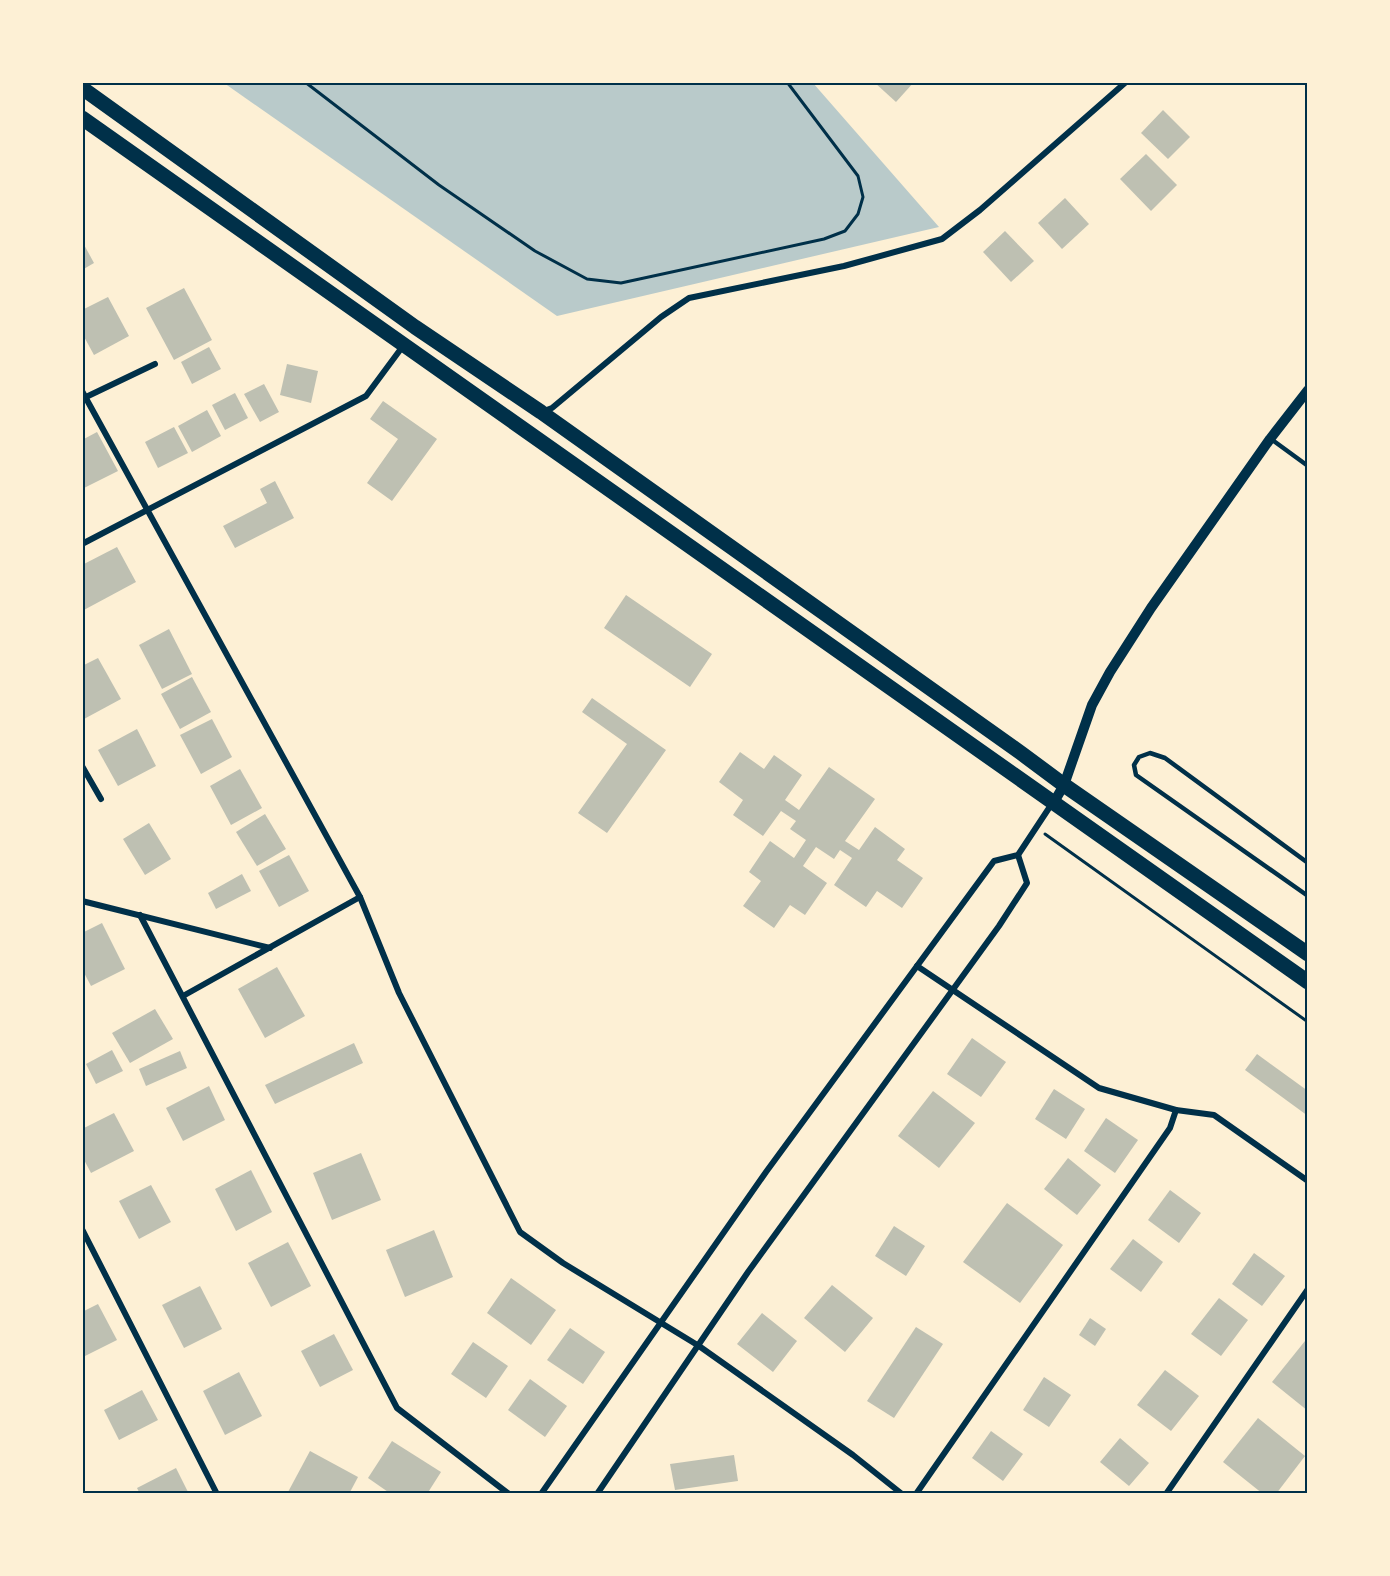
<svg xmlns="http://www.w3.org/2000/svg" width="1390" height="1576" viewBox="0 0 1390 1576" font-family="Merriweather,serif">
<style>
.green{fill:#b9caca}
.building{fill:#bec0b2}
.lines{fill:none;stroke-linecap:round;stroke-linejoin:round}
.path{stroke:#003049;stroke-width:3}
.service{stroke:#003049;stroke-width:4.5}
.minor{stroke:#003049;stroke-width:6}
.tertiary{stroke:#003049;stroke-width:10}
.primary{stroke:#003049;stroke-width:15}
.neatline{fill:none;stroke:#003049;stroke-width:2}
</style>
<rect width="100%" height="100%" fill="#fdf0d5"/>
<path class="green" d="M224,83h589l126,144 -382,89z"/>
<g class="building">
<path d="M874,82h40l-18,20z"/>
<path d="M1163,110l27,27 -22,22 -27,-26z"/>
<path d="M1146,154l31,31 -26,26 -31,-32z"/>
<path d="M1065,198l24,26 -27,25 -24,-26z"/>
<path d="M1005,231l29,30 -23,21 -28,-30z"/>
<path d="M82,241l12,22 -12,7z"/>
<path d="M184,288l28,52 -38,20 -28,-52z"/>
<path d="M108,297l21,39 -35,19 -12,-22v-23z"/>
<path d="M209,347l12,22 -29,15 -11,-22z"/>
<path d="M287,364l31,7 -7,32 -31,-8z"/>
<path d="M264,384l15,28 -19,10 -16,-28z"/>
<path d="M235,393l13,25 -23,12 -13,-25z"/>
<path d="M383,401l54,38 -45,62 -25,-18 31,-44 -28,-20z"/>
<path d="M207,410l14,26 -29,16 -14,-26z"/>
<path d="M174,427l14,26 -30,15 -13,-26z"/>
<path d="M97,432l21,39 -36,18v-49z"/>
<path d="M275,481l19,37 -59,30 -12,-22 44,-23 -7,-14z"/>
<path d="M117,547l19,35 -54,29v-46z"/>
<path d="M626,595l86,59 -22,33 -86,-59z"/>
<path d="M169,629l23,45 -30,15 -23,-44z"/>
<path d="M98,658l23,41 -37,20 -2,-4v-49z"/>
<path d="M192,677l19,35 -31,17 -19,-35z"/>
<path d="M592,698l74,52 -59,83 -29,-20 49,-69 -45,-32z"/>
<path d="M212,719l20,38 -31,17 -21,-39z"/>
<path d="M137,729l19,37 -38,20 -20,-36z"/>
<path d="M740,752l24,17 10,-14 28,20 -17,25 14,10 30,-43 46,32 -30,42 14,9 16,-23 30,22 -8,11 26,18 -21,30 -25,-17 -11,16 -32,-22 18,-27 -12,-8 -6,9 -18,-12 -13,19 24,17 -22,32 -15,-10 -16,23 -31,-22 18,-25 -12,-9 21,-31 24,17 12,-18 -16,-11 6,-8 -15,-10 -18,25 -30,-21 10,-15 -24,-18z"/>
<path d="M240,769l22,39 -31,17 -21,-39z"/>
<path d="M265,814l21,35 -29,17 -21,-34z"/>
<path d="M149,823l22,36 -26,16 -22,-36z"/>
<path d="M289,855l20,36 -30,16 -20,-36z"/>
<path d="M242,874l9,17 -35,18 -8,-16z"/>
<path d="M102,923l23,46 -34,17 -9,-17v-36z"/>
<path d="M277,967l28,49 -40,22 -27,-49z"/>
<path d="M155,1009l18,30 -43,24 -18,-30z"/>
<path d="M972,1038l34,24 -25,35 -34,-23z"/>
<path d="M354,1043l9,20 -88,41 -10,-19z"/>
<path d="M112,1050l11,21 -27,13 -10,-20z"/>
<path d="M180,1051l7,17 -41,18 -7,-17z"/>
<path d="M1257,1054l51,37v25l-63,-46z"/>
<path d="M209,1086l16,34 -42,21 -17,-33z"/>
<path d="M1054,1089l31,20 -19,30 -31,-20z"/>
<path d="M933,1091l42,32 -36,45 -41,-32z"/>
<path d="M114,1113l20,38 -43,22 -9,-17v-27z"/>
<path d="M1106,1118l32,22 -23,33 -31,-22z"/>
<path d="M361,1153l20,47 -49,20 -19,-47z"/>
<path d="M1068,1158l33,27 -24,30 -33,-26z"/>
<path d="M251,1170l21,42 -36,19 -21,-42z"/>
<path d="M151,1185l20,37 -32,17 -20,-38z"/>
<path d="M1170,1190l31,23 -22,30 -31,-23z"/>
<path d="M1007,1203l56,42 -43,58 -57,-41z"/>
<path d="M894,1226l31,20 -19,30 -31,-20z"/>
<path d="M434,1230l19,47 -48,20 -19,-47z"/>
<path d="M1133,1239l30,23 -22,30 -31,-23z"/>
<path d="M288,1242l23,44 -40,21 -23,-44z"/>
<path d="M1254,1253l31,23 -23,30 -30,-22z"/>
<path d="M511,1278l45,32 -25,35 -44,-32z"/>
<path d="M832,1285l41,33 -28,34 -41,-34z"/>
<path d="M200,1286l22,43 -38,19 -22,-43z"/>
<path d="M1219,1298l29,22 -27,36 -30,-22z"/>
<path d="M98,1304l19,36 -32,16 -3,-4v-40z"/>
<path d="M762,1313l35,28 -24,31 -36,-28z"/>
<path d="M1090,1318l16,11 -11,17 -16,-11z"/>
<path d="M916,1327l27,17 -49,74 -27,-17z"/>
<path d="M570,1328l35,24 -22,32 -36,-24z"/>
<path d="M334,1334l19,36 -33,17 -19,-36z"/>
<path d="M1305,1341l3,1v69l-36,-29z"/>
<path d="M473,1342l35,24 -22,32 -35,-24z"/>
<path d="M1165,1370l34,26 -28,35 -34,-26z"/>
<path d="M239,1372l23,44 -37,19 -22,-44z"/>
<path d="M1044,1377l27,18 -22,32 -26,-17z"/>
<path d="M530,1379l37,27 -22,31 -37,-27z"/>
<path d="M142,1390l16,30 -39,20 -15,-30z"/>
<path d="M1258,1418l47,38 -29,38h-13l-40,-32z"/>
<path d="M991,1431l32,23 -20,27 -31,-23z"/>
<path d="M1120,1438l29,25 -20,23 -29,-24z"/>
<path d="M392,1441l49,31 -14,22h-36l-23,-16z"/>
<path d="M310,1451l48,26 -9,17h-58l-3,-2z"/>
<path d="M734,1455l4,26 -63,9 -5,-26z"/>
<path d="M176,1468l13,26h-49l-3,-6z"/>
</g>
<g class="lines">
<g class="path">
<path d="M305,82l134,103 96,66 52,28 34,4 203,-44 21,-8 13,-17 5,-17 -5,-21 -71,-94"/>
<path d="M1045,834l263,188"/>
</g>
<g class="service">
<path d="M1271,439l37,27"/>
<path d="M1308,863l-143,-105 -15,-5 -11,4 -5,8 2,10 172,121"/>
</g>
<g class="minor">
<path d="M82,391l278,506 39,96 121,239 43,31 136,83 154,109 49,39"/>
<path d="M86,397l69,-33"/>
<path d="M544,411l8,-3 109,-91 28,-19 155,-32 98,-27 38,-29 146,-128"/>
<path d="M82,544l284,-148 37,-50"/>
<path d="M82,766l19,33"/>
<path d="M82,901l188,47"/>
<path d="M140,915l257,493 112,86"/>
<path d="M183,996l177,-99"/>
<path d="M1176,1110l38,5 94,66"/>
<path d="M82,1229l135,265"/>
<path d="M541,1494l225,-322 228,-311 24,-6 35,-53"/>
<path d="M597,1494l151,-222 251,-346 28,-43 -9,-28"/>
<path d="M916,1494l254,-366 6,-18 -77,-22 -182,-122"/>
<path d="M1166,1494l142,-205"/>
</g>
<path class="tertiary" d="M1054,802l10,-17 28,-80 18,-33 41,-64 119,-169 38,-49"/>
<g class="primary">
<path d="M82,88l333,239 126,85 480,341 43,32 244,169"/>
<path d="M82,118l1226,864"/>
</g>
</g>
<rect width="1390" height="1576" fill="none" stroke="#fdf0d5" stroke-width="168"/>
<rect x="84" y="84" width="1222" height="1408" class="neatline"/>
</svg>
